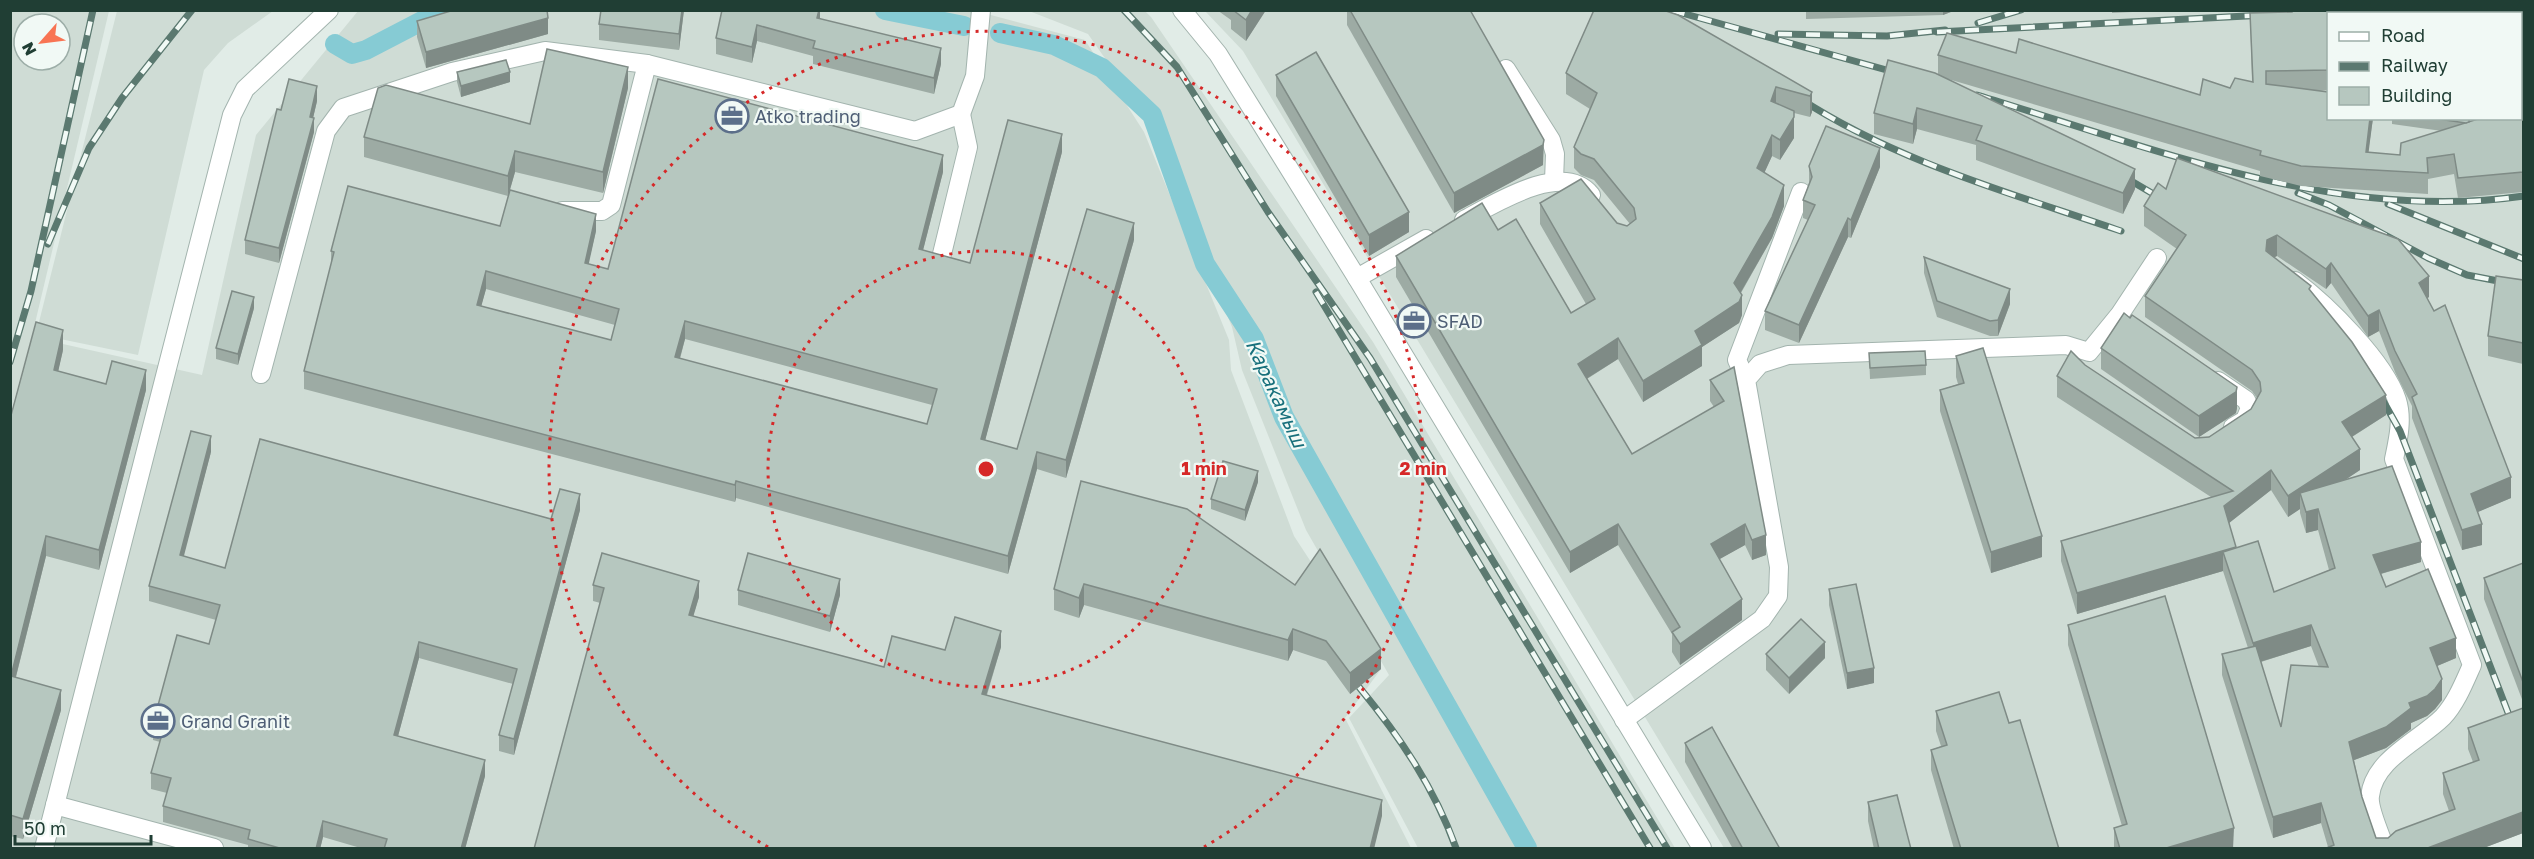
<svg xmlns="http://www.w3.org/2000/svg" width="2534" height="859" viewBox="0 0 2534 859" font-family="'Golos Text',sans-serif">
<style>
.built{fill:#cfdcd5;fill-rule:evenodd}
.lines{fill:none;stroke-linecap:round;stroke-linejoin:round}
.canal{stroke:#86cbd4;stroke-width:20}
.minor-casing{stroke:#a3b4ae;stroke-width:20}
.minor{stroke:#fff;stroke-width:18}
.rail-casing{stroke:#5b7970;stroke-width:7}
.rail{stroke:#f1f9f5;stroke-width:4.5;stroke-dasharray:14;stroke-linecap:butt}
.wall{fill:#9daba4;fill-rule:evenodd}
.shaded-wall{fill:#7f8b86}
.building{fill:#b6c7bf;stroke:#7f8b86;stroke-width:1.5;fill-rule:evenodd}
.ring{fill:none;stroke:#d62828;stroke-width:3;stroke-dasharray:3 6}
.labels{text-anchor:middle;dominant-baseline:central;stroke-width:4.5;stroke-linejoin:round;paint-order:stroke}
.service-label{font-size:18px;fill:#4e5e75;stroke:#f1f9f5;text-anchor:start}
.water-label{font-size:20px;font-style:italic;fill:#18707c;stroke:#f1f9f5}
.centre{fill:#d62828;stroke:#f1f9f5;stroke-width:3}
.ring-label{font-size:18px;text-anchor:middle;font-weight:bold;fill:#d62828;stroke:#f1f9f5;stroke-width:4.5;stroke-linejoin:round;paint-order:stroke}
</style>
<rect width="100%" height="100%" fill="#e1ece7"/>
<g class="built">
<path d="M11,10l98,1 -77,325 -21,75zM24,24h36v36h-36z"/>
<path d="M972,10l113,30 59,92 85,208 2,30 63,166 87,133 -36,49 66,130h-1400l-1,-422 26,-88 166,37 54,-240 102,-124z"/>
<path d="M117,11h156l-45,32 -24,27 -66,285 -102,-21z"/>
<path d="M1029,11h116l6,6 222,325 302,506h-257l-69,-130 40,-43 -83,-145 -64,-160 -10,-43 -84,-207 -60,-86z"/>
<path d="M1205,11h1318v822l-43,15h-756l-481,-797zM2328,14h192v104h-192z"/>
</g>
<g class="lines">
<g class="canal">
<path d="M885,10l79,16"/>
<path d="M1000,33l54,12 48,23 50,47 53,149 49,75 30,78 243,431"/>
<path d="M335,44l17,10 14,-4 77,-40"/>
</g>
<defs>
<g id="minor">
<path d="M1182,10l36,44 139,224 345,570"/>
<path d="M1506,69l45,71 4,14 -1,27"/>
<path d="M562,211h40l9,-6 36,-141"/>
<path d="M1464,220c30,-16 99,-60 127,-25"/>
<path d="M942,254l26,-107 -7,-33"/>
<path d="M1357,278l69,-39"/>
<path d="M2295,281c32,24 89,80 102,119 6,19 1,40 -3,59l78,206c-8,18 -16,38 -29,52 -24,24 -69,42 -73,79 -2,12 11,40 15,52"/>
<path d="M261,374l65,-243 17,-23 109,-36 93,-21 102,13 268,67 46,-17 14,-38 6,-66"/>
<path d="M1746,380l-9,-20 64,-168"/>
<path d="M2218,381l28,19 4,8 -5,12 -12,7"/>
<path d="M1624,720l138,-101 16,-23 1,-29 -33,-187 14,-16 28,-9 278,-10 23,7 31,-38 37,-56"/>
<path d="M55,805l159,43"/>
<path d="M44,848l188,-733 13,-26 84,-79"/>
</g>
</defs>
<use href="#minor" class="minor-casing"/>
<use href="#minor" class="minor"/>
<defs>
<g id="rail">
<path d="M1124,10l53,57 91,145 102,146 297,490"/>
<path d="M1671,10l230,64"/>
<path d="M1978,23l43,-13"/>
<path d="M1937,32l329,-17"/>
<path d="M1778,34l109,2 58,-6"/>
<path d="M1977,95c176,53 360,128 547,101"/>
<path d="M1799,98c98,64 212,95 322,133"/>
<path d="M2121,175l46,27"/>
<path d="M2298,193l31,12 99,53 39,17 57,11"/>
<path d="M2388,204l136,55"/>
<path d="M48,244l41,-96 33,-50 70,-88"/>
<path d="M1316,292l334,556"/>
<path d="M10,362l21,-71 62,-281"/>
<path d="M2377,390l23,41 112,292"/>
<path d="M1359,687c41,50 75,100 97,161"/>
</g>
</defs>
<use href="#rail" class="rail-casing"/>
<use href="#rail" class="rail"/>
</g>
<g class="wall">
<path d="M684,10l-5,40 -80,-10v-16z"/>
<path d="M722,10h98v9l121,45 -7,30 -121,-30v-8l-56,-15 -5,22 -36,-9v-16z"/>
<path d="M1217,10h49l-20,31 -15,-12v-9z"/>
<path d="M1347,10h123l73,155 -89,48 -107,-188z"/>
<path d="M1594,10l218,82v20l-2,5 -16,-4v25l-14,22 -8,-4 -8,17 20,33 -12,32 -31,55 1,22 -3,8 -37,24v19l-59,36 -25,-43 -31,20 45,75 82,-47 -4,-6v-21l24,-13 32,188 -14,5 -7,-15 -26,14 23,61 -62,45 -8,-13v-18l-54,-89 -48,28 -174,-296v-21l102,-26 73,83 15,-9 -46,-80v-21l87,23 3,-2 -36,-44 -13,-5 -7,-7v-21l16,-38 -24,-15v-21z"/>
<path d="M1806,10h150l-13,5 -137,4z"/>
<path d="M2112,10h61l-61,3z"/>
<path d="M2250,13l78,1v76l-10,1 10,27h45l-5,34 32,3 42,-24 -50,-7v-6h78v4l53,-17v87l-65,6 -4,-24 -26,5v15l-127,-8 -41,-10v-5l-312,-92 187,110 -12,25 -147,-54v-15l-59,-16 -4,15 -39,-10v-21l64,-39v-19l78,-2 184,42 30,-7 22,-7z"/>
<path d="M417,21l131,13 -122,34 -9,-31z"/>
<path d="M457,72l53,10 -49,15 -4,-15z"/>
<path d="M1276,75l133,157 -40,24 -93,-160z"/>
<path d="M628,88l-25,105 -88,-21 -5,18 86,41 -8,33 20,5 335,-97 -20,78 47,13 92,-111 -77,288 32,9 117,-209 -68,238 -29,-9 -29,105 -272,-76 -1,4 -431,-113v-18l27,-104v-16l169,-25 8,-30 -144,-39v-20l166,-13zM486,289l129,36 -4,15 -130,-34zM685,339l247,66 -5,19 -247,-65z"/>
<path d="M317,101l-4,17 1,14 -35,131 -34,-9v-14l36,-130z"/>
<path d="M1809,166l71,1 -29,71 -3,-1 -49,106 -34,-13v-19l43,-91 -5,-2v-18l6,-17z"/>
<path d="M2166,189l263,108 -2,1 84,200 -34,14 5,33 -20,5 -50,-132v-12l-17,-34 -16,-41 -11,6 -37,-54 -5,6 -49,-33 -3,1 37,34 75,124 -34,22 8,33 -15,10 76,82 -40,12 5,13 70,71 -19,8 5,34 -7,9 -8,7 -16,7v6l-25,19 -32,12 8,37 14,41h12l61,-27 -6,-17v-21l30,-11 -5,-13v-21l55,105 -42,16h-157l4,-2 -7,-24 -48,15 -51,-163v-21l26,-6 -25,-77 -146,43 -16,-53v-20l150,-44 -154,-100v-21l28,-11 110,73 14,-1 42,-28 6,-11 -5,-7 -107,-74v-21l32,-47 -33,-23v-20zM2271,490l17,27 12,-8v4l6,20 12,-3 11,40 -55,22 -38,-44 -7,-25zM2311,646l8,21 -38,60 -20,-65z"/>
<path d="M1924,257l86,47 -12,32h-8l-53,-19 -13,-44z"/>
<path d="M2523,280v84l-35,-8v-20z"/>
<path d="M254,308l-16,57 -22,-6v-11z"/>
<path d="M2101,348l136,60 -1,5 -37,24 -98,-68z"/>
<path d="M63,350l-5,21 48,13 40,6 -47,180 -53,-14 -30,121 45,33 -38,129 -13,-3v-417z"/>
<path d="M1869,353l57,12v10l-56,4z"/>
<path d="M1956,356l86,201 -51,16 -51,-162v-21l18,-6 -2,-7z"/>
<path d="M211,452l-28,104 42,12 326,-49 29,-9 -66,245 -15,-4v-16l14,-51 -94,-26 -21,78 87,40 -20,73h-101l-41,-12 -3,12h-72v-4l-85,-23v-16l4,-13 -16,-4v-16l9,-31 -7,-2v-16l56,-80 7,-24 -67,-19v-15z"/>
<path d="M1081,481l300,188 -31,25 -24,-33 -33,-11 -5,11 -204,-56 -5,13 -25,-8v-21z"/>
<path d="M1258,482l-13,39 -34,-12v-10z"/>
<path d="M2523,563v139l-39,-103v-21z"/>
<path d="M593,585l106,12 -6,19 191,51 61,-17 56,-3 -14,48 395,121 -789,-215z"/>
<path d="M1829,589l45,94 -27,6 -18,-84z"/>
<path d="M738,590l102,5 -10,37 -92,-27z"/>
<path d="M2068,625l166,223 -120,1v-21l8,-2 -54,-181z"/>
<path d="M1766,654l59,4 -36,36 -23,-24z"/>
<path d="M1936,711l73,12 50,126h-105l-23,-79v-20l10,-4 -5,-15z"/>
<path d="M1685,743l95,106h-47l-48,-87z"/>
<path d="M1868,802l43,47h-37l-6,-28z"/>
</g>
<g class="shaded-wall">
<path d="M682,10h2l-5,40v-16z"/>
<path d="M819,10h1v11l-3,-3z"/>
<path d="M1252,10h14l-20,31v-21z"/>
<path d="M1943,10h13l-13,5z"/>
<path d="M548,18v16l-122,34v-16z"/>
<path d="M757,25v16l-5,22v-16z"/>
<path d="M941,48v16l-7,30v-16z"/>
<path d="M628,67v21l-25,105v-21z"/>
<path d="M510,72v10l-49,15v-11z"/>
<path d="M317,86v15l-7,30v-14z"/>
<path d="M1776,87v21l-5,-7z"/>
<path d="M1812,92v20l-2,5v-21z"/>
<path d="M1917,108v21l-4,15v-20z"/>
<path d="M1794,117v21l-14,22v-20z"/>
<path d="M314,118v14l-35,131v-15z"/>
<path d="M2370,118h3l-7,54v-20z"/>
<path d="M1062,134v18l-81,304v-17z"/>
<path d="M1772,135v21l-15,33v-21z"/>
<path d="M1544,140l-1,25 -89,48v-20z"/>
<path d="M1880,148v19l-29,71v-18z"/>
<path d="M515,151v21l-7,24v-20z"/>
<path d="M943,155v17l-24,94v-17z"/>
<path d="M2135,169v20l-12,25v-21z"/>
<path d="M1784,185v21l-12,32 -38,66v-21z"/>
<path d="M1409,212v20l-40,24v-21z"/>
<path d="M596,214v17l-11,50v-18z"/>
<path d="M1848,218v19l-49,106v-18z"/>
<path d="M1134,223v17l-68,238v-18z"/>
<path d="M2277,235v21l-10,5 -1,11 1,-32z"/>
<path d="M2331,263v20l-5,6v-20z"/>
<path d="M486,271v18l-9,33v-17z"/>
<path d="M2429,276v21l-10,7v-21z"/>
<path d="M2010,289v15l-12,32v-16z"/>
<path d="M1742,295v20l-3,8 -37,24v19l-59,36v-21l52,-50z"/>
<path d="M254,297v11l-16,57v-11z"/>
<path d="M2379,310v21l-11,6v-21z"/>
<path d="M685,321v18l-10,36v-18z"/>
<path d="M63,330v20l-9,40v-20z"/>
<path d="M1618,338v21l-40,25v-20z"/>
<path d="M146,370v20l-47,180v-20z"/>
<path d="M2237,387v21l-1,5 -37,24v-21z"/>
<path d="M2386,395v20l-44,28v-21z"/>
<path d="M211,436v16l-31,119v-16z"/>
<path d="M2360,449v21l-56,37 -4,-14v16l-12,8v-21z"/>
<path d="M1037,452v17l-29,105v-18z"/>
<path d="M2271,470v20l-47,37v-21z"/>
<path d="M1258,471v11l-13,39v-11z"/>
<path d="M2511,477v21l-40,17v-21z"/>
<path d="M736,481v17l-1,4v-17z"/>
<path d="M580,494v16l-66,245v-16z"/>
<path d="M2318,509v21l-12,3v-21z"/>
<path d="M1618,524v21l-48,28v-21z"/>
<path d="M1745,524v21l-34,19v-20z"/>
<path d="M2482,524v21l-20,5v-20z"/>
<path d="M1766,535v20l-14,5v-20z"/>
<path d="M46,536v20l-35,140v-20z"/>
<path d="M2042,536v21l-51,16v-21z"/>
<path d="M2421,542v20l-48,14v-21z"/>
<path d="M2236,547v20l-13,-15v19l-146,43v-21z"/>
<path d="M840,579v16l-10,37v-16z"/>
<path d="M699,581v16l-10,34v-16z"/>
<path d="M1084,584v21l-5,13v-20z"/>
<path d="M1742,599v21l-62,45v-21z"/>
<path d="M2311,625v21l-58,18v-21z"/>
<path d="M1293,629v21l-5,11v-21z"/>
<path d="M1001,631v16l-19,62v-15z"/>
<path d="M2456,638v20l-26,11v-21z"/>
<path d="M419,642v16l-25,93v-16z"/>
<path d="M1825,642v16l-36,36v-16z"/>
<path d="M1381,649v20l-31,25v-21z"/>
<path d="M1874,668v15l-27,6v-16z"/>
<path d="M2442,679v21l-7,9 -8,7 -16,7v6l-25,19 -37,14v-20l60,-39z"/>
<path d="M61,690v20l-38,129v-20z"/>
<path d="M485,760v16l-20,73h-4z"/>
<path d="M1382,800v16l-8,33h-4z"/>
<path d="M2321,803v20l-48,15v-21z"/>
<path d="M2523,812v21l-42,16h-56z"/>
<path d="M323,821v16l-3,12h-4z"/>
<path d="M2234,828l-1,21h-70z"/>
</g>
<g class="building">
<path d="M454,10h93l1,8 -122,34 -9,-31z"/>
<path d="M601,10h81l-3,24 -80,-10z"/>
<path d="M722,10h97l-2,8 124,30 -7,30 -121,-30 2,-7 -58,-16 -5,22 -36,-9z"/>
<path d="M1233,10h19l-6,10z"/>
<path d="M1350,10h120l74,130 -1,5 -89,48z"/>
<path d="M1594,10h69l15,5 134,77 -2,4 -34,-9 -5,14 23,10v6l-14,23 -8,-5 -15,33 27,17 -12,32 -38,66 8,12 -3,7 -44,29 7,14 -59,36 -25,-43 -40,26 54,90 92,-53 -14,-21 24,-13 32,168 -14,5 -7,-16 -34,20 31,55 -62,45 -8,-12 8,-5 -62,-103 -48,28 -174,-296 86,-53 16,27 18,-11 55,94 24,-14 -55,-96 41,-24 36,44 10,3 9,-7 -2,-11 -40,-49 -13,-5 -7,-7 23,-54 -31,-20z"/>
<path d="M2292,10h225v4h-189v56l-62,1v13l62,8v26h42l-4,34 34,3 1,-12 80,-25h39v-12l3,-1v67l-65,6 -4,-24 -27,4 1,15 -127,-7 -41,-11 1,-4 -323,-96 9,-22 69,20 3,-14 181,56 3,-16 27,9 5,-10 18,4 -3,-69 42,-1z"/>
<path d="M547,49l81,18 -25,105 -88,-21 -7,25 -144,-39 14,-49 8,-3 144,39z"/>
<path d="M1316,52l93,160 -40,23 -93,-160z"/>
<path d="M506,60l4,12 -49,14 -4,-14z"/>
<path d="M1888,60l47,13 200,96 -12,24 -147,-53 6,-14 -65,-18 -4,16 -39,-11z"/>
<path d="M289,79l28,7 -7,31 4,1 -35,130 -34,-8 32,-131 4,1z"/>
<path d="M658,79l285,76 -24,94 51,14 38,-143 54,14 -81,305 36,10 70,-240 47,14 -68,237 -29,-8 -29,104 -272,-75 -1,4 -431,-114 30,-119 -3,-1 17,-65 152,40 10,-36 86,24 -11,49 23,6zM486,271l133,38 -8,31 -134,-35zM685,321l252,68 -10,35 -252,-67z"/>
<path d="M2431,118h38v4l-3,1z"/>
<path d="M1826,126l54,22 -29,72 -3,-2 -49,107 -34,-14 50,-106 -12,-5 9,-23 -3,-11z"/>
<path d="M2177,158l221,81 31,37 -10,7 15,28 11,-6 66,172 -40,17 11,30 -20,6 -50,-133 5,-3 -22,-43 -16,-41 -11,6 -37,-53 -5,6 -49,-34 -10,5 -1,11 45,35 -2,3 43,53 34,53 -44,27 18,27 -72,47 -17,-26 -47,36 12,41 -159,46 -16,-52 172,-50 -176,-115 14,-25 14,14 110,73 14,-1 42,-28 10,-18 -1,-9 -8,-12 -107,-74 41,-61 -42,-29 14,-23 8,6z"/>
<path d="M1924,257l86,32 -12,31 -8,1 -53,-20z"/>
<path d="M2496,276l27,4v63l-35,-7z"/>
<path d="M232,291l22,6 -16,57 -22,-6z"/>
<path d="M2124,313l6,5 2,-3 105,72 -1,5 -37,24 -98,-68z"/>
<path d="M36,322l27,8 -9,40 52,14 6,-23 34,9 -47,180 -53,-14 -35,140 50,14 -38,129 -13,-4v-396z"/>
<path d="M1983,348l59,188 -51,16 -51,-162 24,-7 -8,-27z"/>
<path d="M1925,351l1,14 -56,3 -1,-15z"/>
<path d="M191,431l20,5 -31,119 45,13 35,-129 291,80 9,-30 20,5 -66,245 -15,-4 18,-66 -98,-27 -25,93 91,25 -24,89h-77l3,-10 -64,-18 -7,28h-33l-35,-10 2,-9 -87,-24 8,-28 -20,-5 13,-46 -11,-3 24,-89 32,9 11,-39 -71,-19z"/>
<path d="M1223,461l35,10 -13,39 -34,-11z"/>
<path d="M2392,466l29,76 -48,13 13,32 42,-18 28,69 -26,10 12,31 -7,10 -8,7 -18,7 2,5 -25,19 -37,15 13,55 14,41h12l8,-7 59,-22 -12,-36 36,-13 -11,-32 55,-20v104l-98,37h-101l10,-4 -13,-42 -48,14 -51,-163 34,-8 25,81 10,-62 37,2 -17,-42 -58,18 -30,-91 35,-11 16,51 61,-24 -17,-59 -12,3 -6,-19z"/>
<path d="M1081,481l106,28 108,76 25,-36 61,100 -31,24 -24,-32 -33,-12 -5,11 -204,-56 -5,14 -25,-9z"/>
<path d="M602,553l97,28 -10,34 195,52 8,-31 53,14 10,-33 46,14 -19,63 400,106 -12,49h-836l70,-261 -11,-3z"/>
<path d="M748,553l92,26 -10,37 -92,-26z"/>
<path d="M2523,563v119l-39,-104z"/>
<path d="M1856,584l18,84 -27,5 -18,-84z"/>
<path d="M2165,596l69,232 -71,21h-43l-6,-21 13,-4 -59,-199z"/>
<path d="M1801,619l24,23 -36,36 -23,-24z"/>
<path d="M1999,692l10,31 11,-3 39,129h-98l-30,-99 16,-5 -11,-34z"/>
<path d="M1712,727l68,122h-37l-58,-106z"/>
<path d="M1897,795l14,54h-32l-11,-47z"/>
</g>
<g class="ring">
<circle cx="986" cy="469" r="218"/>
<path d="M768 847A437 437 0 1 1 1204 847"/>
</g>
<defs>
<symbol id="office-ring" viewBox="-11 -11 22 22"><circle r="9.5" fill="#f1f9f5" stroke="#5c6f8a" stroke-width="1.5"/><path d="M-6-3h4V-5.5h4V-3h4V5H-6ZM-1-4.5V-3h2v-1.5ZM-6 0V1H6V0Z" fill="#5c6f8a"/></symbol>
</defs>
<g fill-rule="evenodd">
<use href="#office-ring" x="713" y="97" width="38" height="38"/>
<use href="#office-ring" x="1395" y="302" width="38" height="38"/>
<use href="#office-ring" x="139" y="702" width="38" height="38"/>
</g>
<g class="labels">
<g class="service-label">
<text x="755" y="116">Atko trading</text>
<text x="1437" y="321">SFAD</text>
<text x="181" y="721">Grand Granit</text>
</g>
<g class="water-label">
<text transform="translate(1277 393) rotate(65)">Каракамыш</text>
</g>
</g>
<circle cx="986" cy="469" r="9" class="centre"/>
<g class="ring-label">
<text x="1204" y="475">1 min</text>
<text x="1423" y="475">2 min</text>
</g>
<rect width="2534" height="859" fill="none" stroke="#203e34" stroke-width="24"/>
<rect x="2327" y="12" width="195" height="108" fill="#f1f9f5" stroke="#9daea8" stroke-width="1.5"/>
<rect x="2339" y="32" width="30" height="9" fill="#ffffff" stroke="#9daea8" stroke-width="1.5"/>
<text x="2381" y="42" font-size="18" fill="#203e34">Road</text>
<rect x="2339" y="62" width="30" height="9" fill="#5b7970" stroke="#9daea8" stroke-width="1.5"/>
<text x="2381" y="72" font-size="18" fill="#203e34">Railway</text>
<rect x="2339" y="87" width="30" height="18" fill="#b6c7bf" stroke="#9daea8" stroke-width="1.5"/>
<text x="2381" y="102" font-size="18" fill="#203e34">Building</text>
<g transform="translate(42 42) rotate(242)"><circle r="28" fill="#f1f9f5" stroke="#9daea8" stroke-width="1.5"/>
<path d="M0-4.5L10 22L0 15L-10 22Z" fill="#f87453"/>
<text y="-9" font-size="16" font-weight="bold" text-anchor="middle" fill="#203e34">N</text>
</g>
<path d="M15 835v9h136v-9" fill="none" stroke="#203e34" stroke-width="3"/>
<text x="24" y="835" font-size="18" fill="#203e34" stroke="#f1f9f5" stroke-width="4.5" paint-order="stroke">50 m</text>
</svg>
